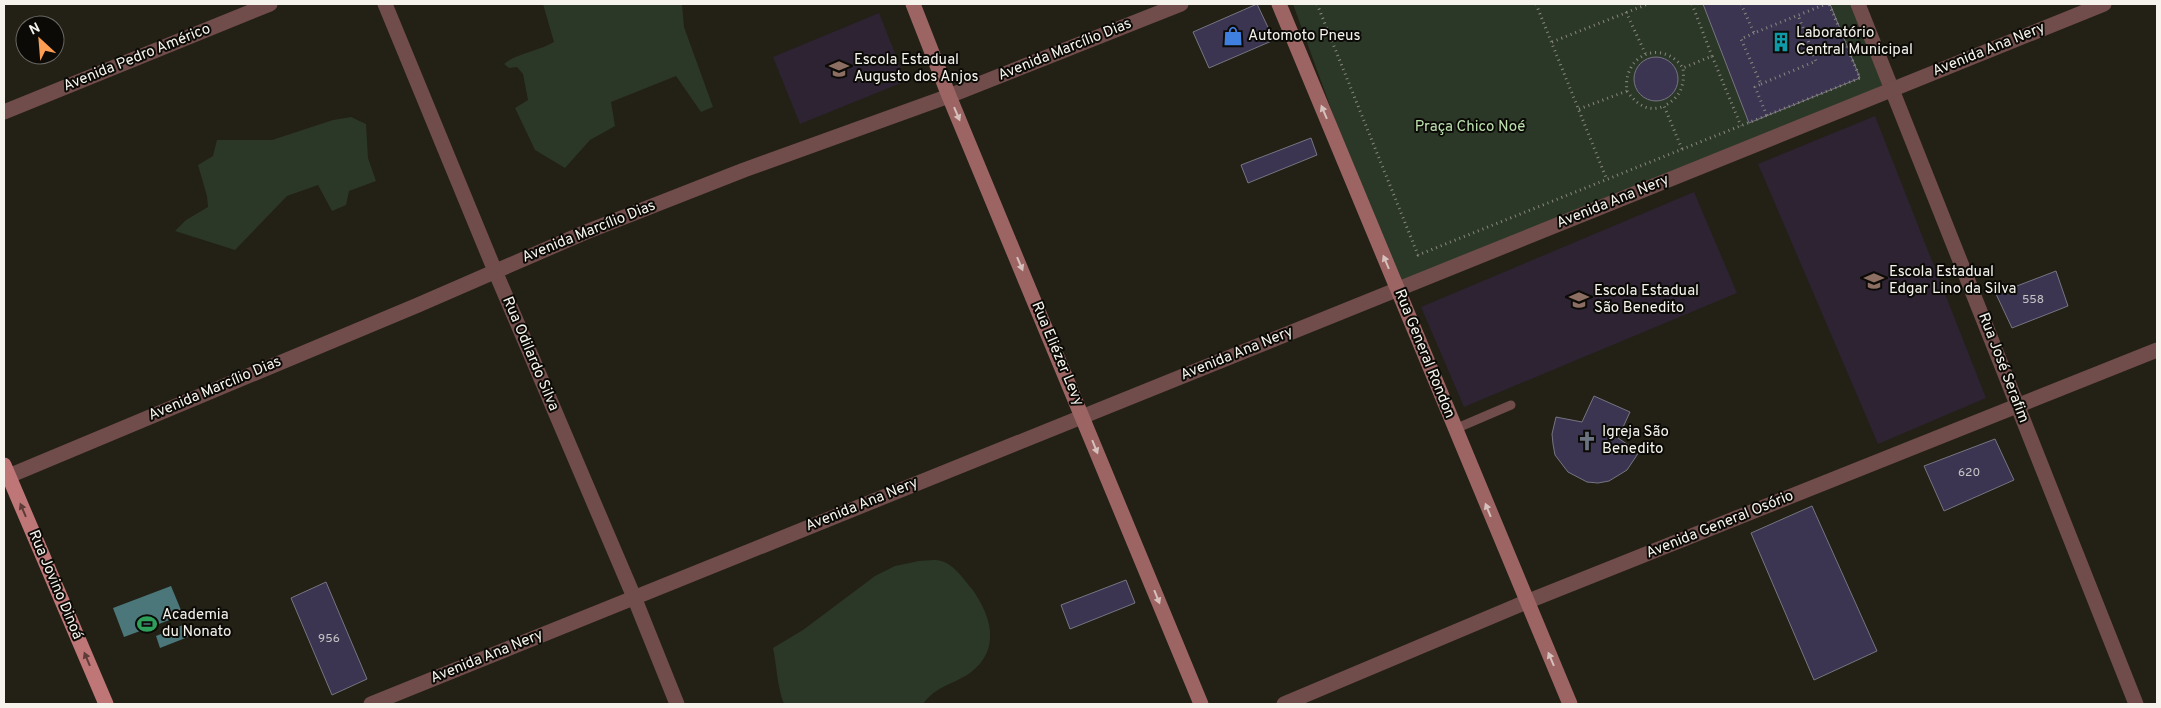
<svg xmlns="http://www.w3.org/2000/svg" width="2161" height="708" viewBox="0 0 2161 708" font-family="Overpass,sans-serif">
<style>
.education{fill:#2d2332}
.green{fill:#2b3827}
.water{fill:#4b767a}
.building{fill:#3b3551;stroke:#777582}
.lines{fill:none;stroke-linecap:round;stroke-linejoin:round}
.path{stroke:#8a877e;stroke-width:3;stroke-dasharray:1 4;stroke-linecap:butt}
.service{stroke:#704c4b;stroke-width:9}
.minor{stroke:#704c4b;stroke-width:15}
.tertiary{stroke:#704c4b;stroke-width:15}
.secondary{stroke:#9c6463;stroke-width:15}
.primary{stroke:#bf7676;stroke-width:15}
.oneway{fill:#d6c1bc}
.oneway2{fill:#5c3b38}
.labels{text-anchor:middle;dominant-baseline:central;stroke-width:4;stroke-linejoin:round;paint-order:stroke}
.number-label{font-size:12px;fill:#c6c4c5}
.poi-label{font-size:15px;fill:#f5f3ec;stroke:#0b0a06;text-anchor:start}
.street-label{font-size:15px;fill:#f5f3ec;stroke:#0b0a06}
.park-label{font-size:15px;fill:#bce1af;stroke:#0b0a06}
</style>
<rect width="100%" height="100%" fill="#232015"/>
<g class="education">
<path d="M879,13l27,68 -106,43 -27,-67z"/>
<path d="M1875,116l111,282 -108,46 -120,-280z"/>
<path d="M1694,192l43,101 -273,114 -43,-100z"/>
</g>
<g class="green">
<path d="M543,4h139l2,23 29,80 -12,5 -25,-36 -65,26 4,24 -25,14 -25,28 -30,-18 -20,-42 13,-8 -5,-26 -6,-7 -8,1 -5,-4c13,-11 35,-13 50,-22z"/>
<path d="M1293,4h567l34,85 -497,201z"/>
<path d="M351,117l15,7 2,34 8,23 -27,10 -3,14 -14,6 -14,-26 -31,11 -52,54 -60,-19 11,-11 22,-13 -1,-11 -9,-31 15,-9 4,-16h55l61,-20z"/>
<path d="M919,561c6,0 16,-2 22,0 13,3 23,19 31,28 20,28 29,61 -2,84 -18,12 -34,13 -47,31h-139c-7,-18 -7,-37 -11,-56l30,-18 72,-54 20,-10z"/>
</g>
<g class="water">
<path d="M171,586l12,29 -59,22 -11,-29z"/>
<path d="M183,625l5,12 -28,11 -4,-12z"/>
</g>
<g class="building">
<path d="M1257,4l17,36 -65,28 -16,-36z"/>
<path d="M1703,4h127l30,74 -111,45z"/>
<circle cx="1656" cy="79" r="22"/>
<path d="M1311,138l6,17 -69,28 -7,-18z"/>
<path d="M2056,271l12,35 -56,22 -16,-34z"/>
<path d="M1594,396l36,16 -12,26 21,14 -12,18 -18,11 -11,2 -11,-1 -19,-10 -13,-17 -2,-11 -1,-10 4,-17 26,5z"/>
<path d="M1995,439l19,41 -70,31 -20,-45z"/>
<path d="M1812,506l65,145 -63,29 -63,-147z"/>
<path d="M1126,580l9,23 -65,26 -9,-24z"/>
<path d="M326,582l41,97 -35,16 -41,-97z"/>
</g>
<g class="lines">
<g class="path">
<path d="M1317,4l101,251 442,-177 -31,-74"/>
<path d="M1536,4l71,176"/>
<path d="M1692,4l20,52"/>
<path d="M1741,4l13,29 72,-29"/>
<path d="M1626,12l20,43"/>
<path d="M1754,33l-13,6 20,45 -6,3 12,29"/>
<path d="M1552,42l96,-38"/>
<path d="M1761,84l55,-23 -18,-46"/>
<path d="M1627,91c9,13 21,22 37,15"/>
<path d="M1579,109l48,-18c-5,-36 35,-53 56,-23l29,-12 29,70"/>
<path d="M1682,149l-18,-43c16,-8 21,-20 19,-38"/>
</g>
<path class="service" d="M1455,429l56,-24"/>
<g class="minor">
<path d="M385,4l110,267 139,326 43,107"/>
<path d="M1858,4l278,700"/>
<path d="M4,478l414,-173 168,-73 158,-62 205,-74 232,-92"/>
<path d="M371,704l1733,-700"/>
<path d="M1284,704l242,-102 631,-252"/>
</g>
<path class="tertiary" d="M4,112l266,-108"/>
<g class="secondary">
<path d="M913,4l36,92 252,608"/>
<path d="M1279,4l291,700"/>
</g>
<path class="primary" d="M4,465l102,239"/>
</g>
<defs><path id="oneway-solid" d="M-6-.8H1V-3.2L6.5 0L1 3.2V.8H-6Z" transform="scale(1.25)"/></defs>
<g class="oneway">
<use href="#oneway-solid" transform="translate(1324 112) rotate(-113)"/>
<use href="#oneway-solid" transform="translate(957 114) rotate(67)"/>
<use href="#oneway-solid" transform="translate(1386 262) rotate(-113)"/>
<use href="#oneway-solid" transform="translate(1020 264) rotate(67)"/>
<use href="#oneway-solid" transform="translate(1095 447) rotate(68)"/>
<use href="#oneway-solid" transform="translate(1488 510) rotate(-112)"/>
<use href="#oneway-solid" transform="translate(1157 597) rotate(68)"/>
<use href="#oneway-solid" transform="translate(1551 659) rotate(-113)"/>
</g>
<g class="oneway2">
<use href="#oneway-solid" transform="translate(23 510) rotate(-113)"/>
<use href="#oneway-solid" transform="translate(87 659) rotate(-113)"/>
</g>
<defs>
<symbol id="shop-bare" viewBox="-9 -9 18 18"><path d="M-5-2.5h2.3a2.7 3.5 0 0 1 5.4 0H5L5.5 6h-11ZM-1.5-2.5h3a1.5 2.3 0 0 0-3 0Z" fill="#3f7fe0" stroke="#0b0a06" stroke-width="2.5" paint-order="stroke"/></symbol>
<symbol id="building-bare" viewBox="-9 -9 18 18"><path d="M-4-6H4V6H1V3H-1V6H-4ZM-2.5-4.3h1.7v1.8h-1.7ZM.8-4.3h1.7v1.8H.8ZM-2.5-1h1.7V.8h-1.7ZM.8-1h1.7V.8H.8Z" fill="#0f9aa8" stroke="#0b0a06" stroke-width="2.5" paint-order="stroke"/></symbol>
<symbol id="school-bare" viewBox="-9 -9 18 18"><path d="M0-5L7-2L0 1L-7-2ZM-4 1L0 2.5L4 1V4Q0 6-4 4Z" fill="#8d6e63" stroke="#0b0a06" stroke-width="2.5" paint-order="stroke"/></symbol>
<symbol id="church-bare" viewBox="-9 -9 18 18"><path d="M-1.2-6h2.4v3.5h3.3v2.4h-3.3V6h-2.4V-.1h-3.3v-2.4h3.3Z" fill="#6b7280" stroke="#0b0a06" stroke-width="2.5" paint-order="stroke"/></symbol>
<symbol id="stadium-bare" viewBox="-9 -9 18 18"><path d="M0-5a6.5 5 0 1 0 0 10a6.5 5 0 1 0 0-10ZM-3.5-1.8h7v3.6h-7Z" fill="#2e9e5b" stroke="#0b0a06" stroke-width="2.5" paint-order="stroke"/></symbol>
</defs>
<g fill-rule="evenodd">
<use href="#shop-bare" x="1219" y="22" width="28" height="28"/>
<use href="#building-bare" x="1767" y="28" width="28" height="28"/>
<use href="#school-bare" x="825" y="55" width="28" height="28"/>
<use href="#school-bare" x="1860" y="267" width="28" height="28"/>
<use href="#school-bare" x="1565" y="286" width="28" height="28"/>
<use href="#church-bare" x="1573" y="427" width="28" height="28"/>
<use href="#stadium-bare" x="133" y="610" width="28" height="28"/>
</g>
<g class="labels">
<g class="number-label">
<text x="2033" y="300">558</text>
<text x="1969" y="473">620</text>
<text x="329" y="639">956</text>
</g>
<g class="poi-label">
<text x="1796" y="33">Laboratório<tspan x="1796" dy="17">Central Municipal</tspan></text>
<text x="1248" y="36">Automoto Pneus</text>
<text x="854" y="60">Escola Estadual<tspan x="854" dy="17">Augusto dos Anjos</tspan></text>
<text x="1889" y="272">Escola Estadual<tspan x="1889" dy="17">Edgar Lino da Silva</tspan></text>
<text x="1594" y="291">Escola Estadual<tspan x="1594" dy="17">São Benedito</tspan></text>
<text x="1602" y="432">Igreja São<tspan x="1602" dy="17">Benedito</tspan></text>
<text x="162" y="615">Academia<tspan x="162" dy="17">du Nonato</tspan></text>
</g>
<g class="street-label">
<text transform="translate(1065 50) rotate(-22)">Avenida Marcílio Dias</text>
<text transform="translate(1989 50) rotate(-22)">Avenida Ana Nery</text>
<text transform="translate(137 58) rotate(-22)">Avenida Pedro Américo</text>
<text transform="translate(1613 202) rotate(-22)">Avenida Ana Nery</text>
<text transform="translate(589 232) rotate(-22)">Avenida Marcílio Dias</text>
<text transform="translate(530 354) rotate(67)">Rua Odilardo Silva</text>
<text transform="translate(1057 354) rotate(67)">Rua Eliézer Levy</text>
<text transform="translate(1237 354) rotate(-22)">Avenida Ana Nery</text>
<text transform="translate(1424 354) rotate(68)">Rua General Rondon</text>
<text transform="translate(2003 368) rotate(69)">Rua José Serafim</text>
<text transform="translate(215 389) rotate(-23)">Avenida Marcílio Dias</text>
<text transform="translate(862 505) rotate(-22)">Avenida Ana Nery</text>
<text transform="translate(1720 525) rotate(-22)">Avenida General Osório</text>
<text transform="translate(55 585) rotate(67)">Rua Jovino Dinoá</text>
<text transform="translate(487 657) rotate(-22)">Avenida Ana Nery</text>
</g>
<g class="park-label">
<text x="1470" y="127">Praça Chico Noé</text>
</g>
</g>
<rect width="2161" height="708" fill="none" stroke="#f5f3ec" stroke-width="10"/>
<g transform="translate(40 40) rotate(334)"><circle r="24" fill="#0b0a06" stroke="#696762"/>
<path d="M0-4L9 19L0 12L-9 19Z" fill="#fc9d53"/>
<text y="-8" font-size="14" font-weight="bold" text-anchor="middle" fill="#f5f3ec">N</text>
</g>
</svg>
